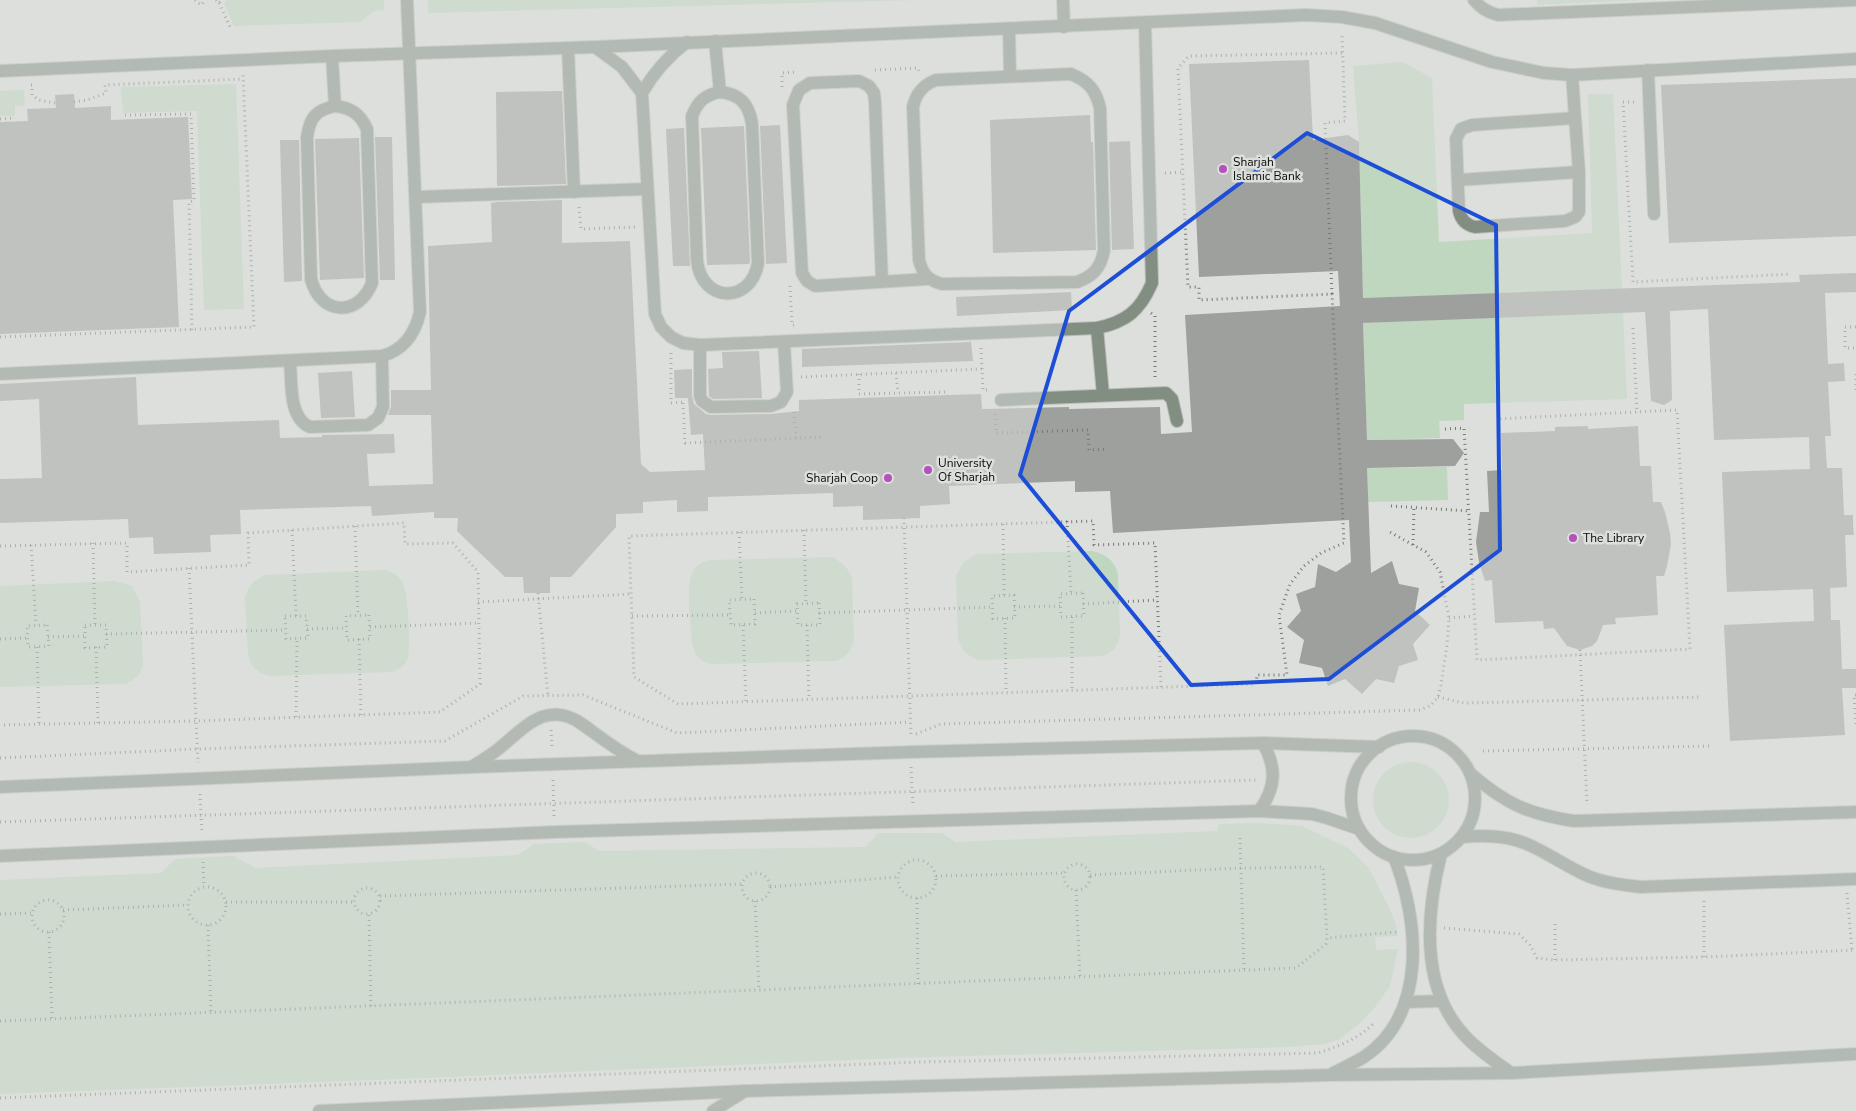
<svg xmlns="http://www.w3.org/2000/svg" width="1856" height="1111" viewBox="0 0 1856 1111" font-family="'Nunito Sans',sans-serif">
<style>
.green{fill:#bfd7be}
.building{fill:#9da09d}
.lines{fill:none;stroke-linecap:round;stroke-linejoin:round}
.minor-casing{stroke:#babdba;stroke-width:14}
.path{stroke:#767876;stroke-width:3;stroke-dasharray:1 4;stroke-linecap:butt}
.minor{stroke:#828e82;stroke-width:12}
.marked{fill:none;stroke:#1d4ed8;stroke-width:4;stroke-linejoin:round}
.poi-dot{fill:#b252ba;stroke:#dcdfdc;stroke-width:2}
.labels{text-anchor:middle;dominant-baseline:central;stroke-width:5;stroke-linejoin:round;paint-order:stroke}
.poi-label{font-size:12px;fill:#0a0b0a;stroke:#dcdfdc;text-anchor:start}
</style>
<rect width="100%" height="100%" fill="#dcdfdc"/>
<g class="green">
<path d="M227,0h157v10l-10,1 -14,11 -126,4 -10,-23z"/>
<path d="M428,0h489l-489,13z"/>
<path d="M1537,0h108l-108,5z"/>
<path d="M1402,62l30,16 7,164 153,-9 -4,-139h25l9,195 -259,9 -4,-156 -6,-76z"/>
<path d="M236,84l8,225 -40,1 -7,-199 -74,2 -2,-26z"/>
<path d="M24,90l1,15 -10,1v10h-15v-25z"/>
<path d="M1623,312l4,87 -163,5v16l-25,1 1,17 -73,2 -4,-117z"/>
<path d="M1447,467l1,33 -80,2 -1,-34z"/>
<path d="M1092,551c14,3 22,9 26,23l2,61c-2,11 -7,17 -17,21l-124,4c-12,-4 -17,-10 -21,-21l-2,-63 7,-13 13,-9z"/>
<path d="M833,557c9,6 15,11 19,21l2,62c-3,11 -7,17 -18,21l-124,3c-12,-2 -18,-9 -20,-21 -1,-15 -6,-57 0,-70 3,-8 10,-11 18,-13z"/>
<path d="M386,570c6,2 12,5 16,11 6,9 10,69 5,79 -3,7 -9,10 -15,12l-123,4c-12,-4 -18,-9 -21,-21l-3,-57c3,-12 9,-18 20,-23z"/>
<path d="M115,581l17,5 8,16 3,63c-3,10 -8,15 -18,19l-125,3v-101z"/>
<circle cx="1411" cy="800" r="38"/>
<path d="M1259,823l43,3 46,22 20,19 20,38 8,20 2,11 -23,1 1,13 22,-1 -8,37 -15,21 -16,17 -19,15 -15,5 -39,3 -389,11 -471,20 -426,16v-214l161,-7 14,-14 58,-3 23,12 262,-13 16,-11 50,-2 16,9 266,-4 12,-14h64l13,9 262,-11 2,-7z"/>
</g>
<g class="building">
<path d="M1309,60l4,80 35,-5 11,7 4,156 437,-16 -1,-7 57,-2v19l-31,1 3,71 16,-1 1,18 -17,1 3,54h-6l2,32h15l2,47h9v10l1,10h-9l2,52 -17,1 1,32h9l2,49h14v19h-14l3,47 -115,6 -6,-116 90,-4 -1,-32 -86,3 -5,-120 88,-3 -1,-32 -95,3 -6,-131 -38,2 2,89 -8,5 -13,-4 -6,-89 -282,11 4,117 86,-1 11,14 -9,13 -88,2 4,105 21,-12 7,23 20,4 -4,23 15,14 -17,19 5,16 -19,6 -5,17 -18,-4 -14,15 -17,-15 -17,7 -6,-18 -23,-5 5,-23 -17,-13 14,-16 -5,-17 19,-7 3,-23 18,8 15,-10 -2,-42 -236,13 -3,-42 -35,1v-11l-126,5 1,18 -30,2v12l-57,2v-14l-30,1v-14l-125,4v14l-31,1v-12l-34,2v11l-27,1v13l-45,50h-21v16h-26l-1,-16h-18l-48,-46 1,-13h-24v-6l-62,4 -1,-10 -131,4 1,24 -31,1 1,17 -57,2 -1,-17 -24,1 -1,-19 -128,4v-44l42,-1 -3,-79 -39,2v-17l136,-7 2,48 141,-5 1,18 42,-1v-2l72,-1 1,19 -28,1 2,32 64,-2 -2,-69h-43l3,-8v-17h40l-3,-144 64,-4 -1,-39 6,-1 65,-2v43l68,-2 11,223 9,8 55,-2 -2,-36 -12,1 -3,-37h-13l-1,-28 18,-1v27l2,8 12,10 5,1 60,-1 28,-3v-11l182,-6 1,15 87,-2v2l91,-2 1,27 31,-2 -7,-117 155,-9 -2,-35 -139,6 -10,-213z"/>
<path d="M1856,78v158l-187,7 -8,-158z"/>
<path d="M562,91l4,93 -69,2 -1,-94z"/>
<path d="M74,94l1,14 36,-2v14l77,-3 4,82 -19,1 6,127 -179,7v-212l28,-1 -1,-12 29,-1 -1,-13z"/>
<path d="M1090,115l1,27h2l3,108 -103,3 -3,-133z"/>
<path d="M780,125l7,138 -21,1 -6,-138z"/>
<path d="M744,126l6,136 -1,2 -42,1 -6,-137z"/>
<path d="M684,128l6,138h-17l-7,-137z"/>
<path d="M375,137h17l3,143h-15z"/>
<path d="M359,138l5,140 -44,2 -5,-141z"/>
<path d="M280,140h19l3,141 -18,1z"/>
<path d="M1130,141l4,108 -22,1 -3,-108z"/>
<path d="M1071,292l1,18 -115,6 -1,-19z"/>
<path d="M971,342l2,19 -171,6v-18z"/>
<path d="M759,351l3,47 -49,1 -4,-3 -1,-27 15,-1 -1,-16z"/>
<path d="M352,371l3,46 -34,1 -3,-45z"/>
<path d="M1588,426v3l50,-3 2,40h11l2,36h8l4,10 5,21 1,11 -4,22 -3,10h-8l2,39 -43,3 1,6 -13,1 -6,16 -5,5 -12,4 -13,-4 -13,-18 -10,1 -1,-8 -48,2 -3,-43 -7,1 -6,-19 -3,-20 4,-30h9l-2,-41 15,-1 -1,-37 54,-2v-4z"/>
</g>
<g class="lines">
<defs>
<g id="minor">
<path d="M1063,0l1,27"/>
<path d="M1474,0c7,8 13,12 24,15l358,-15"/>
<path d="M1009,29l1,47"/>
<path d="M715,41l5,51"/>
<path d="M595,47l27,20 20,26 13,221 6,13 10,10 12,6 17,2 397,-17c29,-6 43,-17 55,-45l-7,-260"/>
<path d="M568,48l6,144"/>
<path d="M332,56l3,50"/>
<path d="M1648,70l6,144"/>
<path d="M0,71l332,-15 263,-9 711,-32 36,2 33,6 117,39 52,11 28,2 284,-16"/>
<path d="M1071,74c17,7 25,16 29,34l4,142c-3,17 -10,26 -27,32l-135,2c-14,-4 -19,-9 -23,-24l-6,-153c3,-14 10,-22 23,-27z"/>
<path d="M1572,75l7,97v40l-4,5 -10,4 -90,6c-9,-2 -14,-7 -16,-16l-3,-72 5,-10 11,-4 103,-7"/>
<path d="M720,92c20,2 29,12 32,32l6,139c-7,42 -57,40 -61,-3l-5,-144c6,-15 13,-21 28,-24z"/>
<path d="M642,93c12,-21 25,-36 45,-51"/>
<path d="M335,106c17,2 25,8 32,23l5,154c-14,35 -52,32 -61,-4l-4,-142c3,-20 9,-27 28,-31z"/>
<path d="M1458,180l121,-8"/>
<path d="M416,197l231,-8"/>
<path d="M882,282l-7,-180 -1,-9 -5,-7 -10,-5 -49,2 -11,7 -6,15 9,168 5,8 8,5 112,-7"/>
<path d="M1097,328l6,67"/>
<path d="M700,345v51l2,5 9,6 60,-1 10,-4 6,-10 -3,-49"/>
<path d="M290,361c2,20 -2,57 20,66l58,-2 10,-7 5,-11 -1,-51"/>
<path d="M0,374l382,-18c22,-6 33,-22 38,-44l-13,-312"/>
<path d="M1001,400l165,-7 6,6 5,22"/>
<circle cx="1413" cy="798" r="62"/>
<path d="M473,766c10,-6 20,-12 29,-20 24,-20 46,-46 80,-22 18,13 34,26 54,36"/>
<path d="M1471,774c35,30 57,40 103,47l282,-9"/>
<path d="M0,787l473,-20 438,-15 352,-9 116,4"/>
<path d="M1259,811c17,-23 18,-43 4,-68"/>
<path d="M1462,837c22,-2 44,-2 65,7 21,9 40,23 61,32 17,7 35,9 53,11l215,-8"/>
<path d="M1441,854c-15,60 -22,134 25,183 13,14 30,25 45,36"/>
<path d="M0,856l555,-24 704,-21 53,3 15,4 32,11"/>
<path d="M1406,1002l35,-1"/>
<path d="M1333,1073c10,-5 21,-10 31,-16 64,-43 55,-137 30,-200"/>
<path d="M319,1111l426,-20 585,-16 181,-2 345,-19"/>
<path d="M713,1111l32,-20"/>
</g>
</defs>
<use href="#minor" class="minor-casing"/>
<g class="path">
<path d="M195,0l6,5 5,-5"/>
<path d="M216,0l3,3 2,-3"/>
<path d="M219,3l11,24"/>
<path d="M875,70l43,-2 1,3"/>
<path d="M31,85h1v10l7,5 16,3"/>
<path d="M782,87v-14l14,-1"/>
<path d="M74,102l13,-2 19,-7 -1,-8 138,-6"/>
<path d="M1634,102h-11l10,180 158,-8"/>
<path d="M125,115l66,-1 3,87 -5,1 3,128"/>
<path d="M0,119l15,-1"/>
<path d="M1165,173l18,-1"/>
<path d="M579,207l2,22 54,-2"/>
<path d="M790,286l2,39h2"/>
<path d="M1332,294l-7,-171 20,-2 -3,-88"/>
<path d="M1151,313l4,3v62"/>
<path d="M1856,327h-11v21h11"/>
<path d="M1633,328l4,85"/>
<path d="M0,337l254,-10 -11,-252"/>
<path d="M981,348l2,42h6"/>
<path d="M671,353v50l13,-1"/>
<path d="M896,373l2,20"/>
<path d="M859,374v20l88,-2"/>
<path d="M1856,374v16"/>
<path d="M801,377l181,-8"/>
<path d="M683,403l2,40 139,-6"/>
<path d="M794,412l2,26"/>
<path d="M995,414l1,19 92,-3 1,20 18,-1"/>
<path d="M1445,429l19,-1 13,232 213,-11 -13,-239 -180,9"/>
<path d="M1391,506l78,5"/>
<path d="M904,518l7,218"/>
<path d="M1067,521l4,72"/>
<path d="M1003,524l1,72"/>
<path d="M355,526l3,89"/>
<path d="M292,530l4,86"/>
<path d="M804,530l2,73"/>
<path d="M739,532l3,67"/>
<path d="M93,543l2,82"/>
<path d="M31,545l5,80"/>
<path d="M1413,545l1,-38"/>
<path d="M0,546l127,-3v29l122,-7 -1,-32 156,-10 1,21 48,-1 25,29 2,112 -40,28 -244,9 -196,4"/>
<path d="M189,568l9,195"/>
<path d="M538,593l10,104"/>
<path d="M1083,593l1,23 -23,1 -1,-23z"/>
<path d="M1014,595l1,23 -22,1 -1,-23z"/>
<path d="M754,599l1,25 -24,1 -2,-25z"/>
<path d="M478,602l153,-8"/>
<path d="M819,603l1,22h-22l-1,-21z"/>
<path d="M1083,604l75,-4"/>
<path d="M1014,607l47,-1"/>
<path d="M755,613l42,-2"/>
<path d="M819,613l174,-6"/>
<path d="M369,615l1,24 -23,1 -1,-24z"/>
<path d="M285,616h21l2,22 -22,1z"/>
<path d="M632,616l98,-1"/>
<path d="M1072,617v73"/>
<path d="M1005,618l1,74"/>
<path d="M1449,618l25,-2"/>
<path d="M47,625l2,21 -21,1 -1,-21z"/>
<path d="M85,625h21l1,22 -22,1z"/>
<path d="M743,625l3,76"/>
<path d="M807,625l2,73"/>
<path d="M370,627l109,-4"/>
<path d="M307,629l40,-1"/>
<path d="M106,634l180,-4"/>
<path d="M48,637l37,-1"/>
<path d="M0,639l27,-1"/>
<path d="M359,639l2,76"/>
<path d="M37,647l2,77"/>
<path d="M96,647l2,76"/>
<path d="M1580,650l7,155"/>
<path d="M1161,687l-6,-144 -61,2 -1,-24 -464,15 5,141 44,27 578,-20 1,-9h30l-8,-60 11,-31 14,-18 17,-13 23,-10 -12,-249 -133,6v-13h-11l-10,-219 11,-12 154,-3"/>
<path d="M1856,695h-2l2,31"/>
<path d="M1438,697l26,6 237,-6"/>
<path d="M296,717l1,-79"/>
<path d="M551,730l1,19"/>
<path d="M916,734l25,-10 478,-14 11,-4 8,-9 3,-12 6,-40 2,-27 -9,-46 -14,-20 -38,-21"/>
<path d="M1483,751l226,-5"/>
<path d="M0,758l198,-9 247,-8 78,-45 60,-1 94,38 233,-11"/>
<path d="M911,767l2,39"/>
<path d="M553,780l1,37"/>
<path d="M200,794l2,39"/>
<path d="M0,822l1256,-42"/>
<path d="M1240,838l4,134"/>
<circle cx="917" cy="879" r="19"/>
<path d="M203,862l1,24"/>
<circle cx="1077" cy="877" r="13"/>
<circle cx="756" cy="887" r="14"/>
<path d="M1090,875l151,-7 82,-1 4,71"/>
<path d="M936,876l128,-3"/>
<circle cx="207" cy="906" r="19"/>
<path d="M770,887l127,-10"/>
<circle cx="367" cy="901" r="13"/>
<path d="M1076,890l4,88"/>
<path d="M1847,893l5,57"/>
<path d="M380,896l362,-12"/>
<path d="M917,898l1,86"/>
<circle cx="48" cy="916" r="16"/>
<path d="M755,901l4,88"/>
<path d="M226,902h128"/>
<path d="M63,910l124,-5"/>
<path d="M0,914l32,-1"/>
<path d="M369,915l2,91"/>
<path d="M208,925l3,86"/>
<path d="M1444,928l75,6 11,11 7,13 18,2 149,-3 152,-7"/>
<path d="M49,932l3,87"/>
<path d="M1704,957v-57"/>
<path d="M1555,960v-40"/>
<path d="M0,1021l1296,-53 30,-24 1,-6 70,-6"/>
<path d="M0,1098l920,-36 398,-9c21,-7 40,-14 56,-30"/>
</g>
<use href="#minor" class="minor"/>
</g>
<path d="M0 0H1856V1111H0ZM1307,133l189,92 4,325 -171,129 -138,6 -171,-210 49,-164z" fill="#dcdfdc" fill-opacity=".55" fill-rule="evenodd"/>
<path class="marked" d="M1307,133l189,92 4,325 -171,129 -138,6 -171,-210 49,-164z"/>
<g class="poi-dot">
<circle cx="1223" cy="169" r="5"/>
<circle cx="928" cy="470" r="5"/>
<circle cx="888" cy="478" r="5"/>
<circle cx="1573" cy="538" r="5"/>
</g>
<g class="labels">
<g class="poi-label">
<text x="1233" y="162">Sharjah<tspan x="1233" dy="14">Islamic Bank</tspan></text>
<text x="938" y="463">University<tspan x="938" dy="14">Of Sharjah</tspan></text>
<text x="878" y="478" text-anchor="end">Sharjah Coop</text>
<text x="1583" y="538">The Library</text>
</g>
</g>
</svg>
